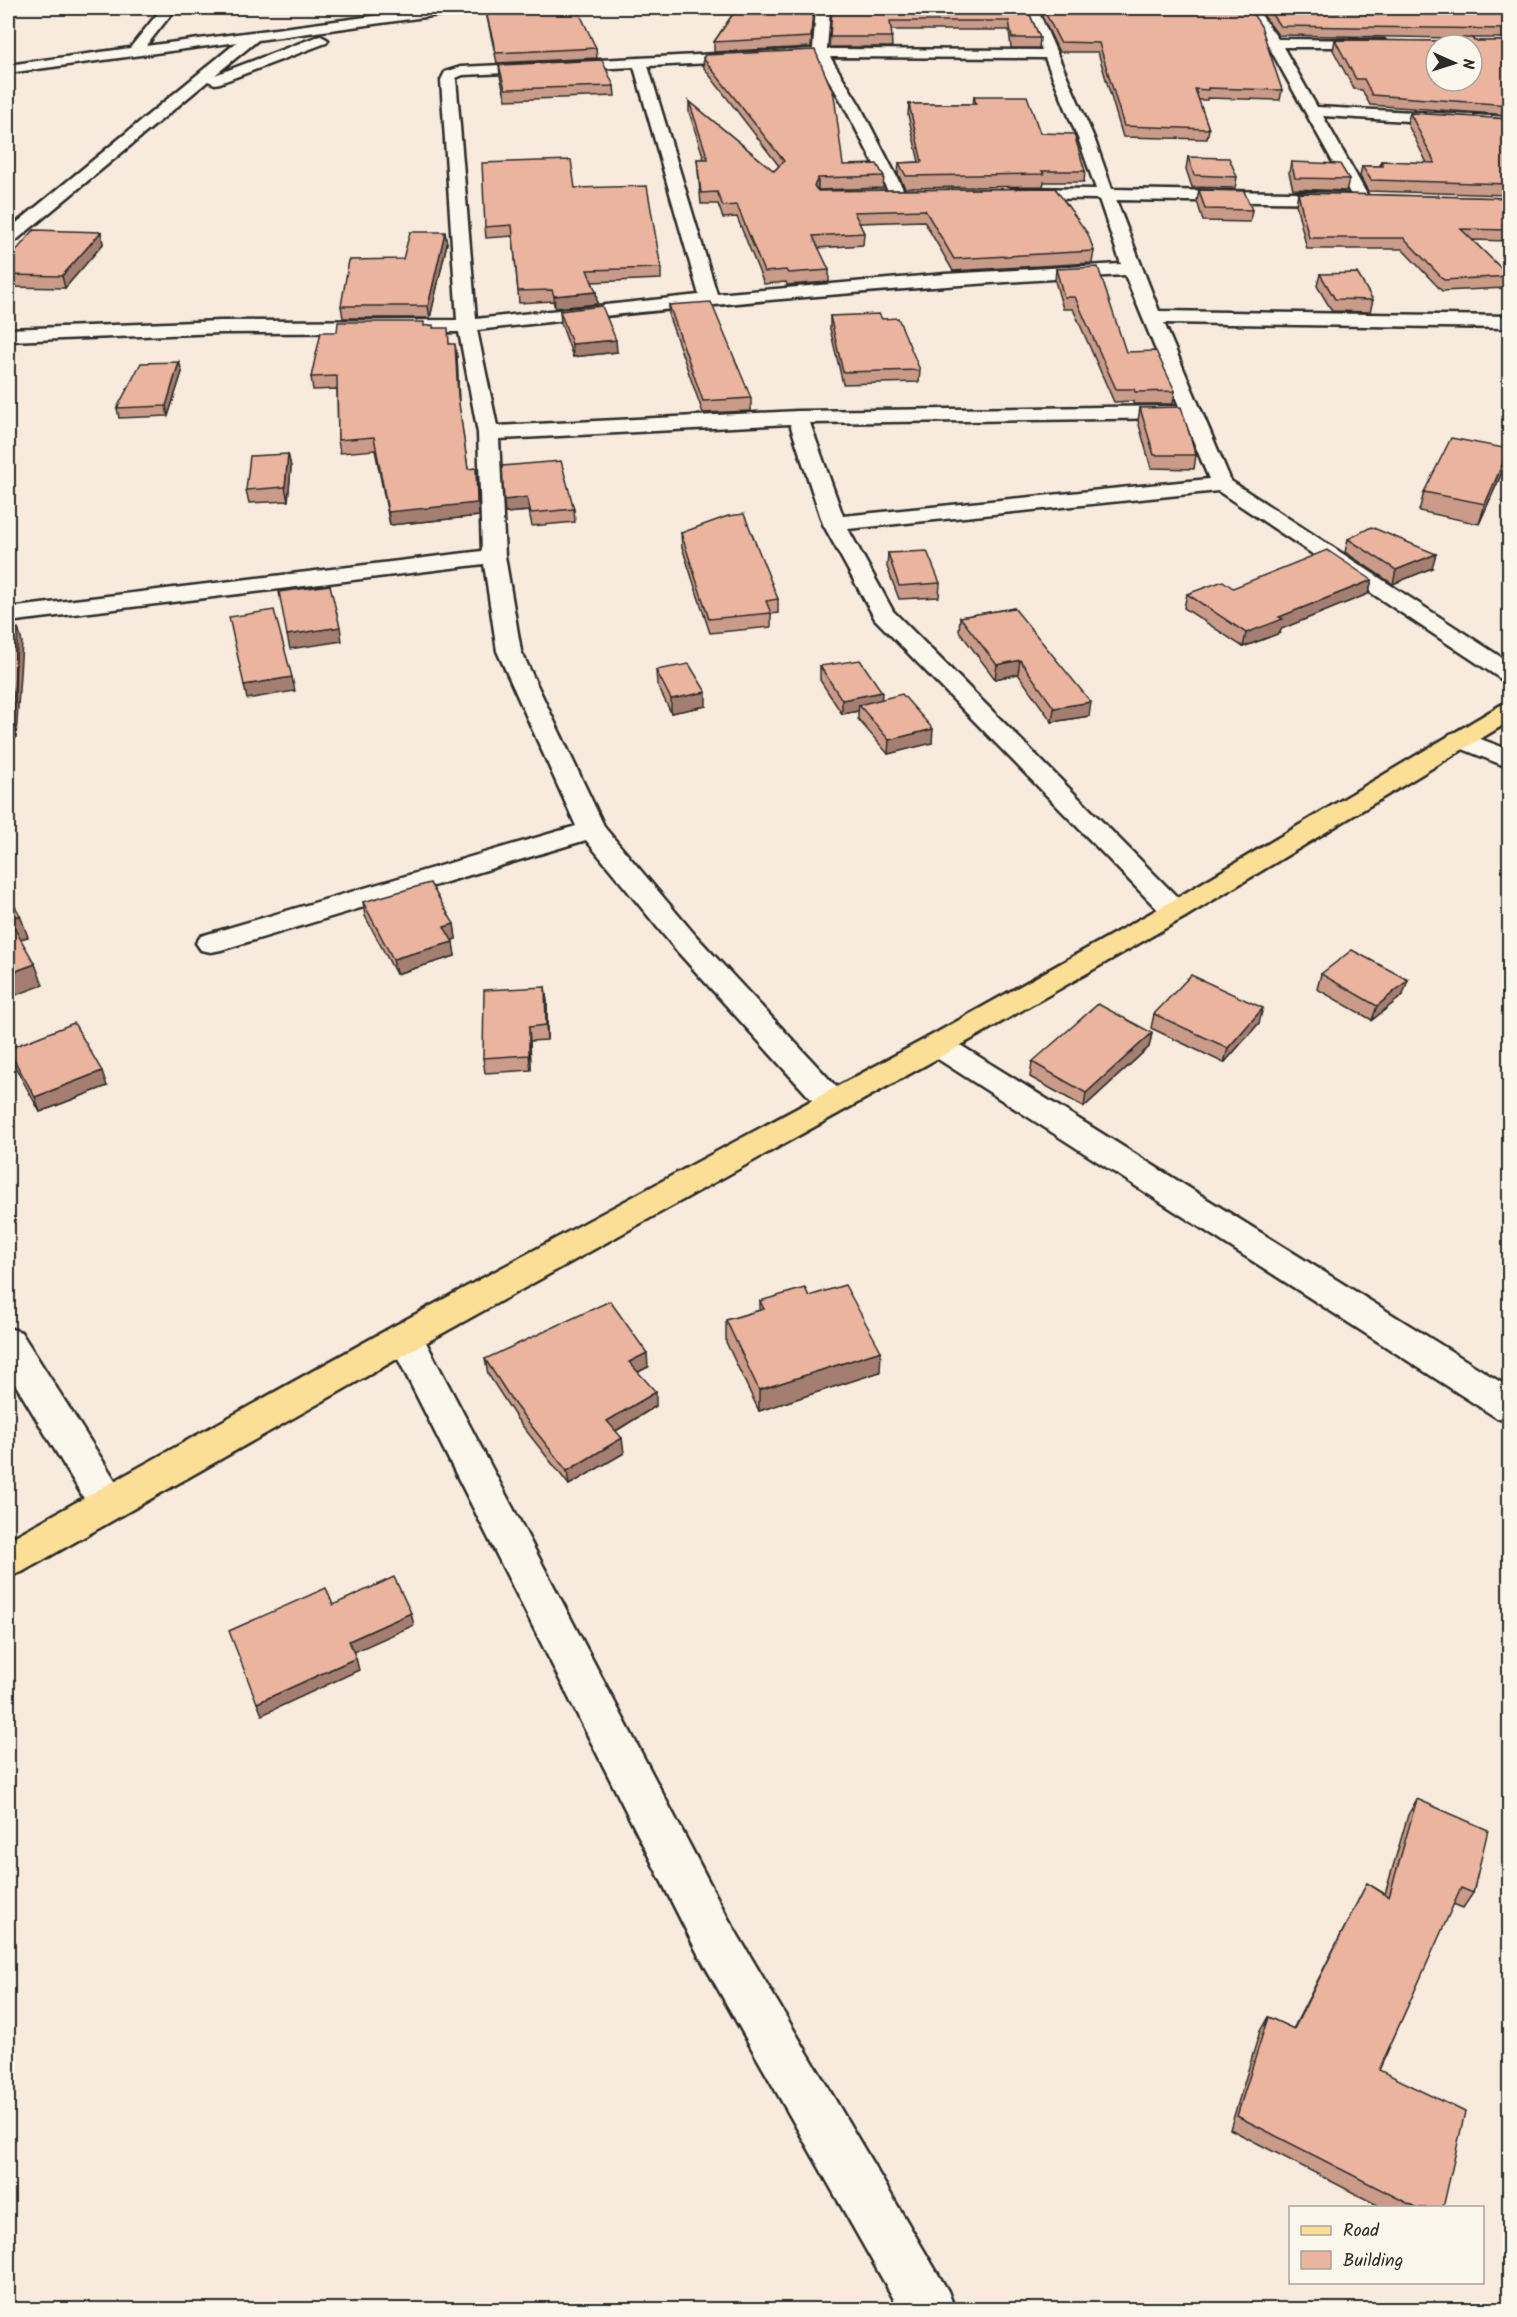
<svg xmlns="http://www.w3.org/2000/svg" width="1517" height="2317" viewBox="0 0 1517 2317" font-family="Kalam,sans-serif">
<style>
.lines{fill:none;stroke-linecap:round;stroke-linejoin:round}
.minor-casing{stroke:#2b2b2b;stroke-width:5}
.major-casing{stroke:#2b2b2b;stroke-width:5}
.minor{fill:#fbf7ec;fill-rule:evenodd}
.major{fill:#fbdf96;fill-rule:evenodd}
.wall{fill:#c99b88;stroke:#2b2b2b;stroke-width:1.5}
.shaded-wall{fill:#a47e6f;stroke:#2b2b2b;stroke-width:1.5}
.building{fill:#eab49e;stroke:#2b2b2b;stroke-width:1.5;fill-rule:evenodd}
</style>
<rect width="100%" height="100%" fill="#f8eadc"/>
<filter id="ink" filterUnits="userSpaceOnUse"><feTurbulence type="fractalNoise" baseFrequency=".0167" numOctaves="2"/><feDisplacementMap in="SourceGraphic" scale="12" xChannelSelector="R" yChannelSelector="G"/><feConvolveMatrix kernelMatrix="1 2 1 2 8 2 1 2 1" color-interpolation-filters="sRGB"/></filter>
<g filter="url(#ink)">
<g class="lines">
<defs>
<g id="minor">
<path d="M162,8h14l-30,38 288,-38h34l-7,4 -203,28 -43,35 101,-38 5,-1 7,4 -2,3 -106,40 -5,1 -7,-3 -194,161 -6,1v-13l229,-188 -229,31v-8l122,-17z"/>
<path d="M816,8h14l-3,41 215,1 -18,-42h13l57,130 18,51 231,4 8,5 -8,5 -227,-3 43,111 351,5v12l-346,-5 67,158 279,182v18l-9,-2 -283,-188 -370,38 45,82 292,294 4,6 -4,6 -10,3 -10,-3 -290,-298 -52,-95 -33,-100 -291,15 6,117 16,95 84,177 91,108 147,158 5,8 -5,8 -11,3 -11,-3 -145,-160 -90,-110 -365,110 -10,2 -10,-2 -5,-7 5,-7 375,-110 -79,-175 -13,-87 -476,58v-14l474,-57 -4,-118 -19,-101 -238,1 -213,8v-12l213,-8 236,-1 -16,-240 4,-8 16,-5 352,-18zM830,57l215,1 33,80 18,51 -83,-1 -8,5 8,5 86,1 22,65 -176,10 -228,20 -69,-228 168,-8 27,46 46,89 2,4h12l2,-4 -46,-89zM634,67l65,228 -223,24 -20,-241 7,-3zM1125,275l54,131 -381,5 -301,15 -20,-96c216,-25 432,-44 648,-55zM1184,418l25,61 -366,37 -33,-93z"/>
<path d="M1243,8h13l22,31 106,1 2,3 -7,4h-96l34,60 193,10v10l-187,-11 46,82 -2,4h-12l-88,-159z"/>
<path d="M1459,731l51,19v18l-60,-24 -4,-5 4,-5z"/>
<path d="M938,1034l11,4 561,350v34l-13,-4 -570,-366 -5,-7 5,-7z"/>
<path d="M405,1323l13,4 311,593 219,371 7,19h-55l-203,-358 -310,-615 5,-10z"/>
<path d="M8,1328l13,4 101,159 5,12 -5,12 -14,4 -14,-4 -86,-143z"/>
</g>
<path id="major" d="M1510,703v18l-325,196 -236,135 -531,295 -396,225 -14,5v-37l384,-213 535,-289 238,-133 336,-200z"/>
</defs>
<use href="#minor" class="minor-casing"/>
<use href="#major" class="major-casing"/>
<use href="#minor" class="minor"/>
<use href="#major" class="major"/>
</g>
<g class="wall">
<path d="M485,8h88l23,40 1,10 -100,5z"/>
<path d="M737,8h77l-3,39 -97,5v-10z"/>
<path d="M832,8h195l13,30 -1,10h-28l-2,-18h-118l1,17h-63z"/>
<path d="M1038,8h211l33,82 -2,10 -73,-2v2h-9l11,29 -2,10 -84,-2 -25,-85h-39z"/>
<path d="M1258,8h250l1,6v24h-37l2,3h35v74l-139,-10 -8,-15 -8,-1 -21,-39 2,-10 103,1 15,-3 -175,-3z"/>
<path d="M703,58l140,107 41,11 -1,12 -65,2v1l237,-3 39,63 -2,12 -139,8 -29,-50 -65,2 5,10 -1,12 -45,3 11,22v12l-42,3 -1,-3 -22,2 -27,-67 -14,1 -5,-14h-17l-4,-45h7l-15,-47v-11l85,70 5,-5 -75,-98z"/>
<path d="M499,65l115,21 1,10 -109,4 -6,-24z"/>
<path d="M974,96l66,37 45,38 -1,11h-40l-1,4 -138,2 -7,-14 1,-11 20,-1 -11,-47 1,-11h64z"/>
<path d="M1410,113l99,6v76l-141,-4 -8,-15 2,-10h18l1,-5 46,2 -20,-40z"/>
<path d="M1188,157l49,20 -2,11 -43,-1 -6,-18z"/>
<path d="M1291,162l58,17 -3,12 -53,-2 -4,-16z"/>
<path d="M575,188l86,80v11l-69,3 4,10 1,12 -42,4 -2,-7 -34,2 -6,-67 -27,2 -1,-11z"/>
<path d="M1199,190l53,20 -2,12 -47,-1 -6,-20z"/>
<path d="M1298,193l211,5v43l-37,-1 37,36 -3,12 -64,3 -40,-42h-95l-11,-45z"/>
<path d="M101,232l2,12 -38,44 -57,-1v-27z"/>
<path d="M447,243l-17,75h-87l-2,-12 62,-47z"/>
<path d="M1056,269l70,83 49,39 -2,13h-40v-3l-19,1 -41,-93h-10l-8,-28z"/>
<path d="M1320,274l53,26 -3,12 -38,-1 -15,-25z"/>
<path d="M669,305l82,93v13l-48,2 -34,-96z"/>
<path d="M560,311l57,41 -44,5 -12,-34z"/>
<path d="M830,316l52,3 38,51 -1,12 -76,2 -13,-55z"/>
<path d="M425,326l9,2 16,16 7,12 2,50 9,63 8,-1 3,48 -89,9 -15,-75 -35,3 -2,-13 -1,-51 -24,1 -2,-13 26,-45z"/>
<path d="M179,362l3,10 -14,44 -49,2 -2,-10z"/>
<path d="M1140,408l56,47 -2,14 -43,-1 -13,-47z"/>
<path d="M288,454l3,13 -3,34 -39,2 -3,-13z"/>
<path d="M502,466l72,43 1,13 -43,4 -3,-15 -24,2z"/>
<path d="M1504,468l-25,56 -60,-13 5,-19z"/>
<path d="M681,533l97,66v14l-7,1v13l-61,6 -28,-86z"/>
<path d="M1348,539l84,29 -39,16 -48,-32z"/>
<path d="M888,553l52,30 -1,14 -40,2 -12,-32z"/>
<path d="M1372,580l-4,14 -87,35 -1,4 -37,14 -59,-39 3,-14 46,-6z"/>
<path d="M1014,608l75,108 -37,6 -34,-48 -23,5 -36,-48 1,-14z"/>
<path d="M820,666l61,34 51,43 -44,11 -30,-35v-8l-16,3 -22,-34z"/>
<path d="M656,670l50,36 -35,7 -14,-29z"/>
<path d="M363,902l91,22 2,15 -4,1 3,16 -59,18 -31,-58z"/>
<path d="M1321,974l82,21 -31,25 -55,-31z"/>
<path d="M545,987l2,15v38l-17,1 1,29 -46,3 -2,-15z"/>
<path d="M1154,1014l105,9 -35,40 -73,-35z"/>
<path d="M1152,1033l-3,14 -65,60 -54,-30 2,-15z"/>
<path d="M8,1049l99,37 -67,26 -27,-49z"/>
<path d="M809,1296l71,76 -121,39 -33,-69v-22l34,-10v-9z"/>
<path d="M485,1359l163,8 -10,5 18,34 -40,25 8,22 -55,32 -52,-66 -29,-45z"/>
<path d="M1417,1799l56,94 -10,15 -10,-4 -74,166 64,138h-60l-153,-79 30,-98 8,-14 25,12 74,-146 18,11 23,-79z"/>
</g>
<g class="shaded-wall">
<path d="M818,178v12l-4,-4z"/>
<path d="M101,232l2,12 -38,44 -3,-12z"/>
<path d="M445,232l2,11 -17,75 -2,-12z"/>
<path d="M596,292l1,12 -42,4 -1,-12z"/>
<path d="M616,340l1,12 -44,5 -1,-13z"/>
<path d="M455,344l2,12 2,52 -1,-12z"/>
<path d="M179,362l3,10 -14,44 -2,-10z"/>
<path d="M1509,450l-5,18 -25,56 6,-20z"/>
<path d="M288,454l3,13 -3,34 -3,-14z"/>
<path d="M476,468l3,48 -89,9 -2,-13z"/>
<path d="M527,497l2,14 -24,2 -1,-13z"/>
<path d="M1436,554l-4,14 -39,16 3,-14z"/>
<path d="M1372,580l-4,14 -87,35 -1,4 -37,14 3,-14 33,-16z"/>
<path d="M340,627l2,14 -52,8 -3,-14z"/>
<path d="M18,628l4,14 -6,96 -8,1v-15z"/>
<path d="M1020,660l-2,14 -23,5 2,-14z"/>
<path d="M292,677l3,14 -48,8 -3,-14z"/>
<path d="M706,692v14l-35,7v-14z"/>
<path d="M882,692l-1,15 -22,-2 -1,6 -16,3v-14z"/>
<path d="M1091,702l-2,14 -37,6 2,-14z"/>
<path d="M933,729l-1,14 -44,11 1,-14z"/>
<path d="M20,915l8,22 -11,3 -8,-21z"/>
<path d="M454,924l2,15 -9,3 -3,-15z"/>
<path d="M453,942l2,14 -59,18 -3,-15z"/>
<path d="M35,964l8,21 -35,13v-24z"/>
<path d="M1408,980l-5,15 -31,25 5,-14z"/>
<path d="M545,987l2,15v38l-1,-15z"/>
<path d="M1263,1008l-4,15 -35,40 4,-15z"/>
<path d="M529,1027l1,14 1,29 -2,-15z"/>
<path d="M1152,1033l-3,14 -65,60 2,-14z"/>
<path d="M102,1071l5,15 -67,26 -5,-15z"/>
<path d="M881,1351l-1,21 -121,39v-21z"/>
<path d="M647,1353l1,14 -18,9 -1,-14z"/>
<path d="M656,1392v14l-47,29 -2,-14z"/>
<path d="M622,1438l2,15 -55,32 -2,-14z"/>
<path d="M411,1613l3,12 -62,28 -3,-12z"/>
<path d="M356,1658l3,12 -97,45 -5,-12z"/>
</g>
<g class="building">
<path d="M485,8h88l6,4 17,36 -100,5z"/>
<path d="M737,8h76l-2,29 -97,5z"/>
<path d="M832,8h195l13,30h-28l-3,-17h-119l2,16h-62z"/>
<path d="M1043,8h206l12,18 21,64 -74,-2v2l-13,-1 14,40 -85,-3 -25,-83 -39,-1z"/>
<path d="M1267,8h241l1,6v15l-229,-3z"/>
<path d="M1440,38h32l2,3h35v64l-137,-10 -8,-16h-8l-21,-39 103,1zM1436,45h36v36h-36z"/>
<path d="M815,50l19,45 9,70 34,-1 7,12 -66,2 -4,8 4,5 237,-3 33,46 6,17 -140,8 -29,-49 -71,2 10,21 -51,3 16,34 -41,3 -2,-3 -22,2 -27,-67 -14,1 -6,-14 -16,1 -4,-34h11l-19,-58 85,70 10,-10 -81,-103 2,-3z"/>
<path d="M602,60l12,26 -109,3 -6,-24z"/>
<path d="M974,96h53l13,37 34,1 11,37h-43l2,3 -138,2 -7,-13 23,-1 -13,-58h67z"/>
<path d="M1410,113l99,6v65l-138,-4 -9,-14h21l-2,-5 54,2z"/>
<path d="M1188,157l41,1 8,19 -43,-2z"/>
<path d="M571,160l4,28 72,-2 14,82 -74,2 9,22 -42,4 -2,-6 -34,1 -6,-66 -27,2 -3,-64z"/>
<path d="M1291,162l49,2 9,15 -54,-1z"/>
<path d="M1199,190l45,1 8,19 -47,-1z"/>
<path d="M1298,193l211,5v32l-48,-1 48,47 -65,4 -40,-42h-95z"/>
<path d="M34,230l67,2 -39,44 -54,-1v-15z"/>
<path d="M410,232h35l-17,74h-87l8,-46 54,-1z"/>
<path d="M1098,267l28,85 30,-1 19,40 -40,1 -1,-3h-18l-41,-92h-11l-8,-28z"/>
<path d="M1357,273l16,27 -38,-1 -15,-25z"/>
<path d="M711,302l40,96 -48,3 -34,-96z"/>
<path d="M602,306l14,34 -44,4 -12,-33z"/>
<path d="M879,314l3,5 16,-1 22,52 -77,2 -13,-56z"/>
<path d="M338,322h86v4l9,-1v3h15l1,16h6l3,52 10,73 8,-1 1,35 -89,9 -14,-75 -36,3 -1,-64 -26,1 10,-45h16z"/>
<path d="M179,362l-13,44 -49,2 24,-45z"/>
<path d="M1181,407l15,48h-42l-14,-47z"/>
<path d="M1451,438l58,11 -24,55 -61,-12z"/>
<path d="M288,454l-3,33 -39,3 4,-34z"/>
<path d="M561,461l13,48 -43,4 -4,-16 -23,3 -2,-34z"/>
<path d="M744,514l34,85 -12,2 5,12 -62,6 -28,-86 47,-17z"/>
<path d="M1371,527l65,27 -40,16 -48,-31z"/>
<path d="M1327,550l45,30 -93,37 4,2 -37,14 -59,-39 36,-13 10,7z"/>
<path d="M927,551l13,32 -41,3 -11,-33z"/>
<path d="M330,585l10,42 -53,8 -8,-43z"/>
<path d="M1014,608l77,94 -37,6 -34,-48 -23,5 -37,-48z"/>
<path d="M274,610l18,67 -48,8 -15,-68z"/>
<path d="M18,628l-6,96h-4v-95z"/>
<path d="M860,660l22,32 -40,8 -22,-34z"/>
<path d="M689,664l17,28 -35,7 -15,-29z"/>
<path d="M902,694l31,35 -44,11 -30,-35z"/>
<path d="M430,883l24,41 -10,3 9,15 -60,17 -30,-57z"/>
<path d="M8,894l12,21 -11,4 26,45 -27,10z"/>
<path d="M1352,950l56,30 -31,26 -56,-32z"/>
<path d="M1191,975l72,33 -35,40 -74,-34z"/>
<path d="M545,987l1,38 -17,2v28l-46,3 1,-68z"/>
<path d="M1098,1004l54,29 -66,60 -54,-31z"/>
<path d="M74,1023l28,48 -67,26 -27,-48z"/>
<path d="M845,1285l36,66 -122,39 -33,-70 38,-11 -4,-8 45,-13 4,8z"/>
<path d="M610,1301l37,52 -18,9 27,30 -49,29 15,17 -55,33 -52,-66 -30,-46z"/>
<path d="M394,1577l17,36 -62,28 7,17 -99,45 -28,-72 97,-43 7,17z"/>
<path d="M1417,1799l71,31 -15,63 -12,-5 -82,182 86,42 -22,96h-26l-180,-92 31,-99 26,12 73,-146 22,14z"/>
</g>
</g>
<rect width="1517" height="2317" fill="none" stroke="#fbf7ec" stroke-width="30"/>
<rect x="15" y="15" width="1487" height="2287" fill="none" stroke="#2b2b2b" stroke-width="2" filter="url(#ink)"/>
<rect x="1289" y="2206" width="195" height="78" fill="#fbf7ec" stroke="#a8a59f" stroke-width="1.5"/>
<rect x="1301" y="2226" width="30" height="9" fill="#fbdf96" stroke="#a8a59f" stroke-width="1.5"/>
<text x="1343" y="2236" font-size="18" fill="#2b2b2b">Road</text>
<rect x="1301" y="2251" width="30" height="18" fill="#eab49e" stroke="#a8a59f" stroke-width="1.5"/>
<text x="1343" y="2266" font-size="18" fill="#2b2b2b">Building</text>
<g transform="translate(1454 63) rotate(93)"><circle r="28" fill="#fbf7ec" stroke="#a8a59f" stroke-width="1.5"/>
<path d="M0-4.5L10 22L0 15L-10 22Z" fill="#2b2b2b"/>
<text y="-9" font-size="16" font-weight="bold" text-anchor="middle" fill="#2b2b2b">N</text>
</g>
</svg>
